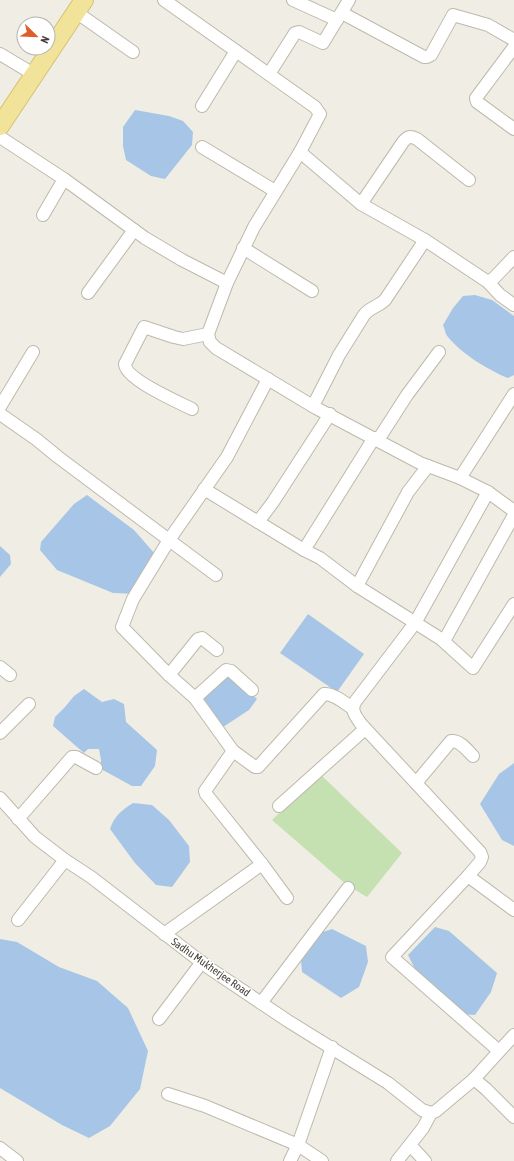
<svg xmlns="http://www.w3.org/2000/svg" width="514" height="1161" viewBox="0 0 514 1161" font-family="'Asap Condensed',sans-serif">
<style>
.green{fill:#c5e0b1}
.water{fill:#a7c5e6}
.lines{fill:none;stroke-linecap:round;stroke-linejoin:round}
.street-casing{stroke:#bdb9ab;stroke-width:14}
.primary-casing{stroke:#d4c26e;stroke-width:20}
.street{stroke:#fff;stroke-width:12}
.primary{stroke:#f2e39b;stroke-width:18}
.labels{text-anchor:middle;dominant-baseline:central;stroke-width:3;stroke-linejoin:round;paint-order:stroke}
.street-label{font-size:11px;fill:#413e35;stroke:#fff}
</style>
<rect width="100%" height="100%" fill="#f0eee4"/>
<path class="green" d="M320,774l82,79 -35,44 -20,-12 -75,-65z"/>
<g class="water">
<path d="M135,110l34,6 14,5 10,11 -1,13 -27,34 -14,-3 -25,-16 -3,-14v-19z"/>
<path d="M475,295l17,5 22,16v59l-6,3c-20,-8 -46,-24 -60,-41 -3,-3 -3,-8 -5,-12l10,-17 10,-12z"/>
<path d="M87,495l47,35 21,24 -19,40 -23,-1 -56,-23 -17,-20 1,-8 33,-38z"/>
<path d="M0,546l10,9 1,9 -11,13z"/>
<path d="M308,614l56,40 -27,38 -57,-39z"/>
<path d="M229,673l28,26 -8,11 -29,19 -18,-26 6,-11z"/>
<path d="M84,689l18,13 12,-3 10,5 2,18 31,28 -2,16 -14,20h-9l-31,-17v-9l-2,-11h-11l-4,4 -31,-27 2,-9 10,-10 9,-11z"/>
<path d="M514,763v83l-12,-6 -22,-36 19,-30z"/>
<path d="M133,803l19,2 17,15 20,26 1,16 -18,25 -16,-2 -21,-22 -25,-34c4,-13 12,-19 23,-26z"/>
<path d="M435,927l14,4 48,42 -6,19 -16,23 -15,-1 -43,-41 -9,-18z"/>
<path d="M332,929l34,17 2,16 -9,25 -18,11 -39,-26 -1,-12 19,-27z"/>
<path d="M0,939l17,3 42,25 38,14 31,27 20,43 -8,38 -30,37 -21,12 -27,-13 -62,-37z"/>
</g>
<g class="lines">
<defs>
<g id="street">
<path d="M164,0l151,107 5,7 -20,38 -46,75 -27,56 -19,51 2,8 6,6 100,60 104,55 40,15 28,14 26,19"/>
<path d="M293,0l44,20"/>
<path d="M76,12l57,40"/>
<path d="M342,13l82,44h3l4,-2 22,-40 35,10 26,15"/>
<path d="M514,47l-38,51 1,4 37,27"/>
<path d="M0,54l35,21"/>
<path d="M269,74l26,-41 4,-1 24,11 26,-43"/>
<path d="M202,106l34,-55"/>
<path d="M0,137l64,42 81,59 37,22 45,23"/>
<path d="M202,147l73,44"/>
<path d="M300,152l61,52 64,36 63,42 6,-4 20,-21"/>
<path d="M361,204l42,-62c5,-6 7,-6 14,-3l52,41"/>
<path d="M43,215l21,-36"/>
<path d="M243,248l69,43"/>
<path d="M488,282l12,13 14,10"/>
<path d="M88,293l46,-63"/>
<path d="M313,406l26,-51 25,-40c6,-8 14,-8 21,-15l40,-60"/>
<path d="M0,407l33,-55"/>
<path d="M192,409c-12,-6 -67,-30 -67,-45l19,-37 30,10 9,2 25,-5"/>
<path d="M0,414l36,25 22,18 111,83 -36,59 -11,28 47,48 26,23 38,53 -28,40 1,3 56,70 -98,70"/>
<path d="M378,440l29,-45 32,-43"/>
<path d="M460,478l54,-84"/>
<path d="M204,489l100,61 16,8 37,28 84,53 32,29 41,-64"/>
<path d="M488,492l-73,131 -60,79c-5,9 2,16 7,23l118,127 2,5 -2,5 -12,14 -76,81 107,94"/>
<path d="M258,522l15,-20 57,-88"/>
<path d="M304,550l70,-112"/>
<path d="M216,575l-47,-35 58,-83 41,-78"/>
<path d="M357,586l51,-94 20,-26"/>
<path d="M444,641l70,-126"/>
<path d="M0,667l10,8"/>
<path d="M169,675l29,-36 4,-1 15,12"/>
<path d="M195,698l31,-28 5,1 21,19"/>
<path d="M0,733l29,-29"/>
<path d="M233,751l22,16h3l66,-73c9,-1 21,9 28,14"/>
<path d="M416,783l35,-42c9,-1 16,9 22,15"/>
<path d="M0,798l35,39 30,23 26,17 118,91 79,53 100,62 34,27 9,3 5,-2 38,-32 12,10 28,28"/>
<path d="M279,806l86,-77"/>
<path d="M18,819l54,-62h4l20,11"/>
<path d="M262,864l25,34"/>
<path d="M468,876l46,34"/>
<path d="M18,920l47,-60"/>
<path d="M261,1003l87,-115"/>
<path d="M159,1019l43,-57"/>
<path d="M474,1079l40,-44"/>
<path d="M168,1094l37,12 93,39 24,16"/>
<path d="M410,1145l15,16"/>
<path d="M0,1148l17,13"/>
<path d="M290,1161l8,-16 34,-98"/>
<path d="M397,1161l26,-33 8,-15"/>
</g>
<path id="primary" d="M0,126l84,-126"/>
</defs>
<use href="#street" class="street-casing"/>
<use href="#primary" class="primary-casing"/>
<use href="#street" class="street"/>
<use href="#primary" class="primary"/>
</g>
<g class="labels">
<g class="street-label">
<text transform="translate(211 967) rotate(35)">Sadhu Mukherjee Road</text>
</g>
</g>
<g transform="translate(36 36) rotate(113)"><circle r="19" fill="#ffffff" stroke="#b3b2ae"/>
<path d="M0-3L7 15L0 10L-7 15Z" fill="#e05c2b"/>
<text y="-6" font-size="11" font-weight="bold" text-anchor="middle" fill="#413e35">N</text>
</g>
</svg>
